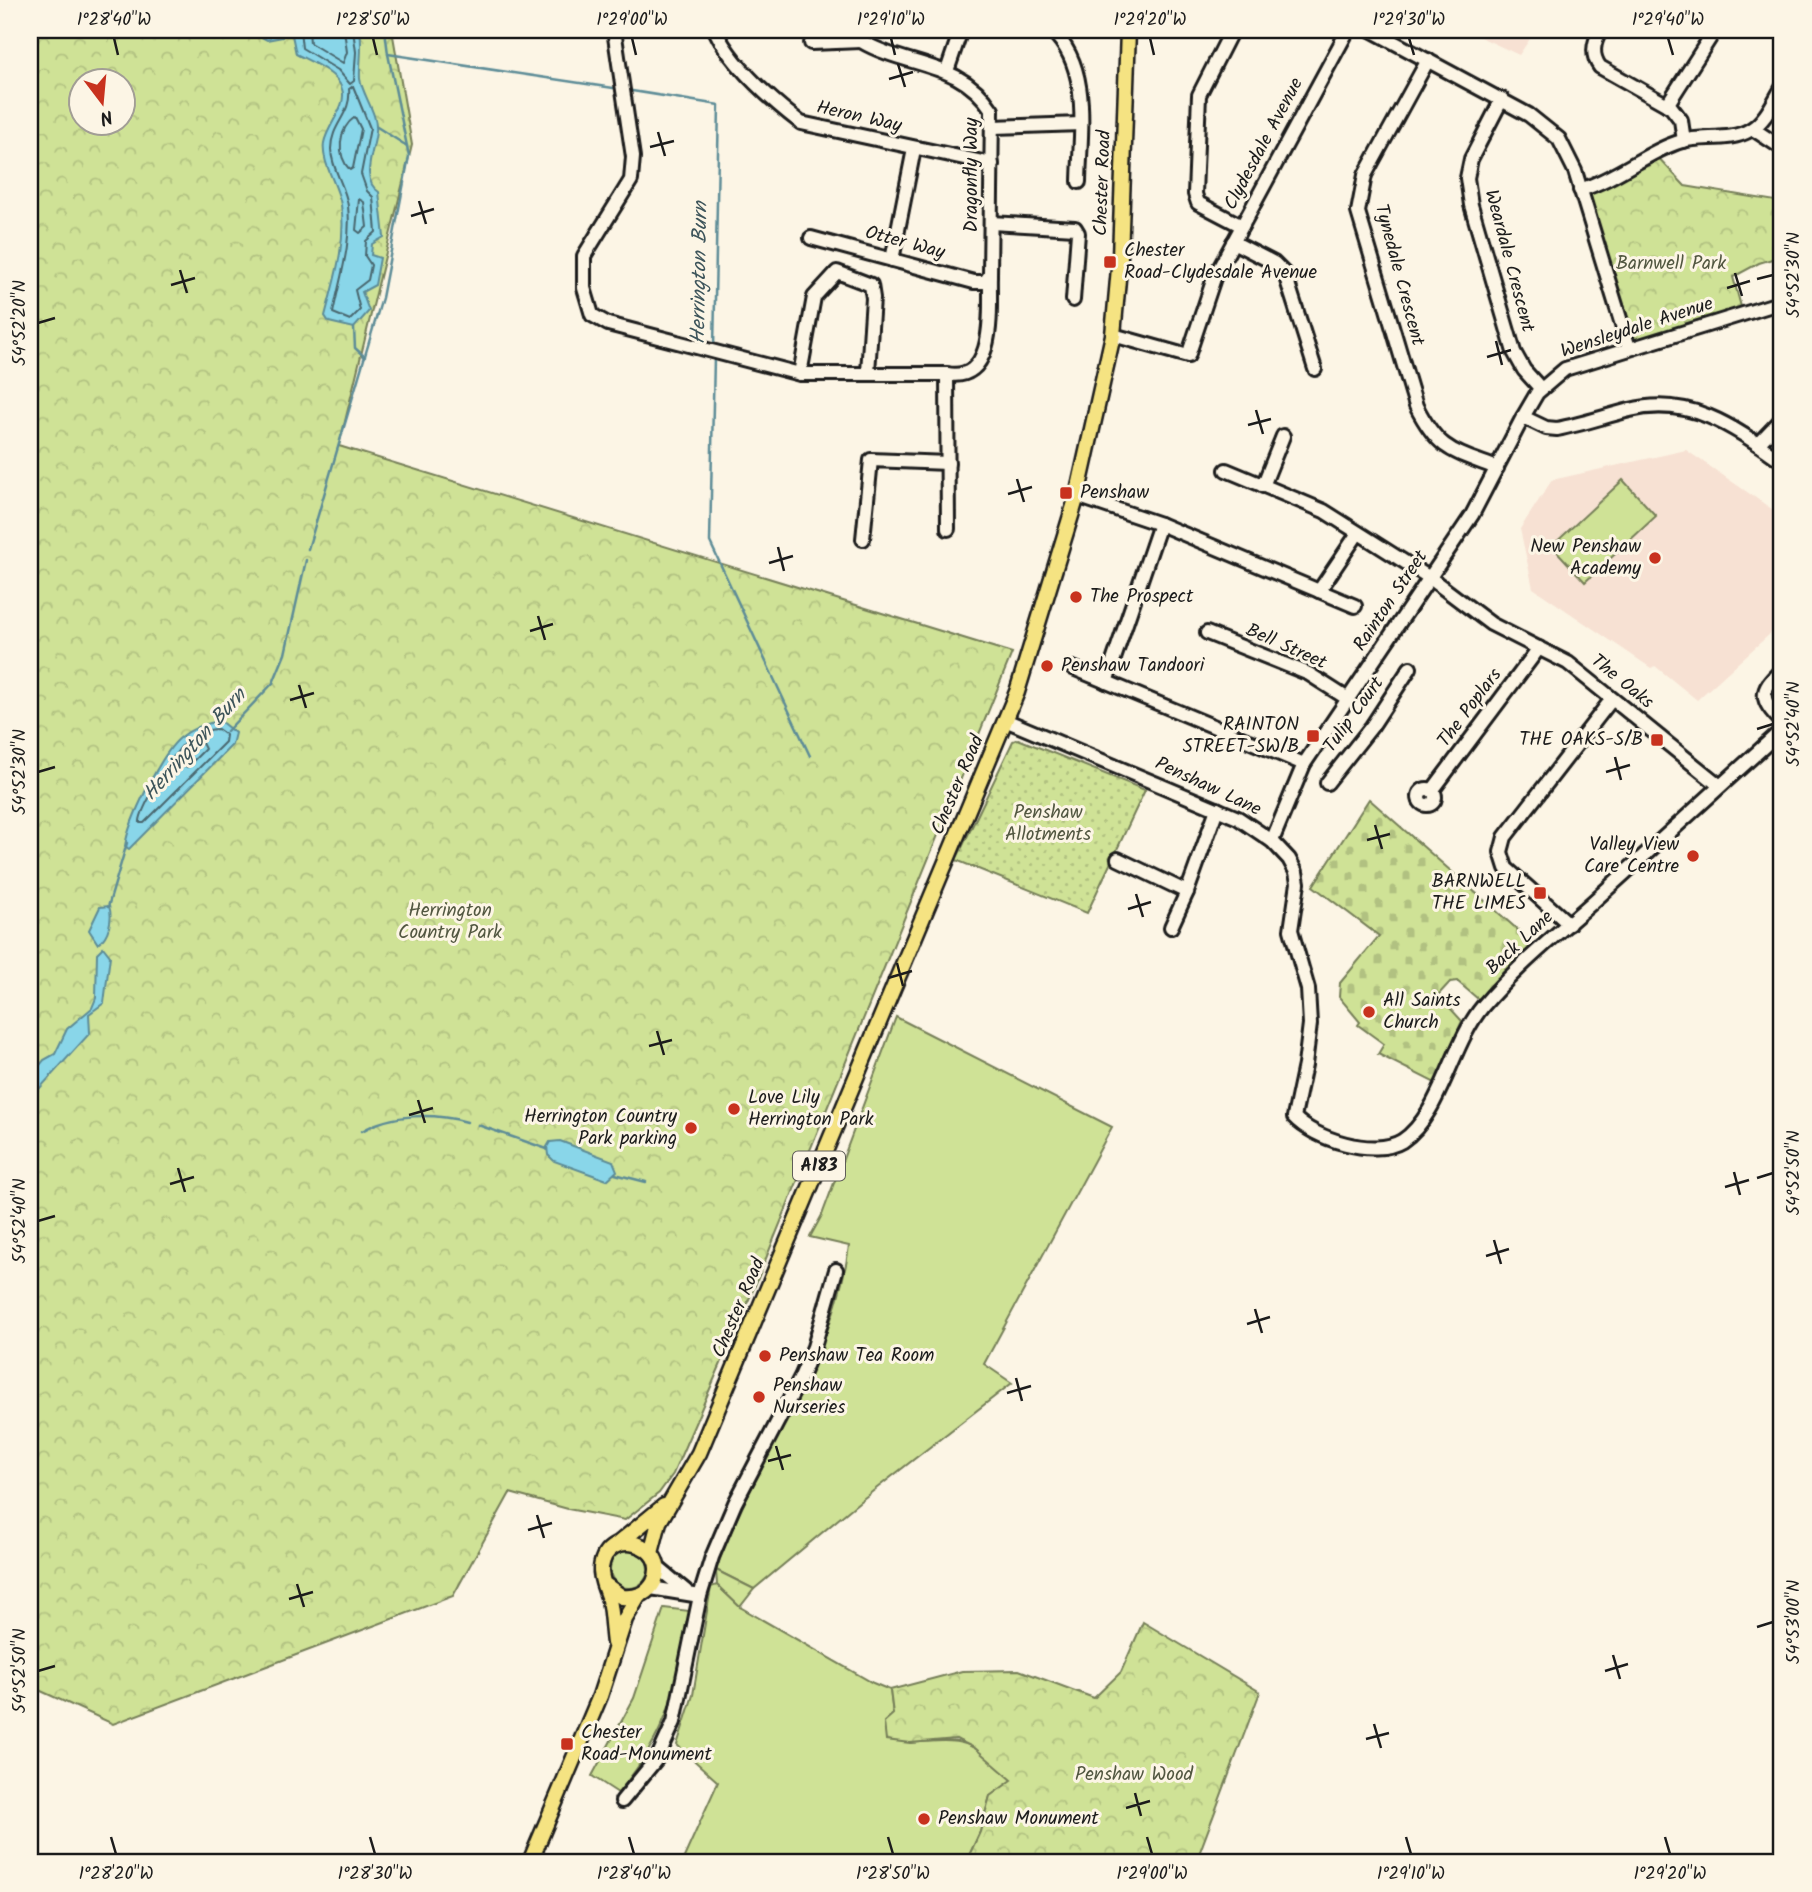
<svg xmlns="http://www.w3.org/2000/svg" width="1812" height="1892" viewBox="0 0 1812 1892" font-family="Kalam,sans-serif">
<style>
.built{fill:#f7e1d3}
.grass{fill:#cfe296;stroke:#767f59;stroke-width:2}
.forest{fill:url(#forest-crowns);stroke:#767f59;stroke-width:2;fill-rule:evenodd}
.cemetery{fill:url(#cemetery-stones);stroke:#767f59;stroke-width:2}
.garden{fill:url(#garden-dots);stroke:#767f59;stroke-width:2}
.water{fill:#89d6e9;stroke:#5d8c97;stroke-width:2}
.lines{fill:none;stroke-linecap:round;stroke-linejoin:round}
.shore{stroke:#48666e;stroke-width:2}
.stream{stroke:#5d8c97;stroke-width:2.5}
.minor-casing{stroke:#1c1c1c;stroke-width:18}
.major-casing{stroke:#1c1c1c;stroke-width:19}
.minor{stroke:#fcf5e5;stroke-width:12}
.major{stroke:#f5e382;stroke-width:14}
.ticks{fill:none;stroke:#1c1c1c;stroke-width:2.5}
.poi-dot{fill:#c8321e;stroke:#fcf5e5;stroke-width:2.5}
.labels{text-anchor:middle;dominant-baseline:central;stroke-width:6;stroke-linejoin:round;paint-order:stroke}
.shield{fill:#fcf5e5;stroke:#5f5d58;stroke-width:2}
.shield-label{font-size:18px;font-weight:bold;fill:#1c1c1c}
.street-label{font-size:19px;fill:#1c1c1c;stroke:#fcf5e5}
.poi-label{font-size:19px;fill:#1c1c1c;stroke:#fcf5e5;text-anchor:start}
.park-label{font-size:19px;fill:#525741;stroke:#fcf5e5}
.water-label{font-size:21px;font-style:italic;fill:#3d545a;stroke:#fcf5e5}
.neatline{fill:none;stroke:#1c1c1c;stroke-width:2.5}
.ticks-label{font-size:18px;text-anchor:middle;fill:#1c1c1c}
</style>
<defs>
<pattern id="forest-crowns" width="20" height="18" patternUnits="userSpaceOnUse" patternTransform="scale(1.75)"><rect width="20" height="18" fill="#cfe296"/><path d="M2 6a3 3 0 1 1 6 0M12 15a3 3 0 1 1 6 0" fill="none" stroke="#b1c181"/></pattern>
<pattern id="cemetery-stones" width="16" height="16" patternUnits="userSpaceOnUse" patternTransform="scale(1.75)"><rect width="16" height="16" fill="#cfe296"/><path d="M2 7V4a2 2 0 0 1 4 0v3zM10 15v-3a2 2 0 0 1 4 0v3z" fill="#b1c181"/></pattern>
<pattern id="garden-dots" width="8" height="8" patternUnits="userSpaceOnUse" patternTransform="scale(1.75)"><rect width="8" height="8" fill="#cfe296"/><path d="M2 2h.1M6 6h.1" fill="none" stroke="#b1c181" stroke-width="1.8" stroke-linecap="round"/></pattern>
</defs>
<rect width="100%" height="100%" fill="#fcf5e5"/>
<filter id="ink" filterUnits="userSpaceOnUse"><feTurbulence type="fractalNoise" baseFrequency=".0143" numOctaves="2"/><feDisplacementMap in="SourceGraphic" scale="14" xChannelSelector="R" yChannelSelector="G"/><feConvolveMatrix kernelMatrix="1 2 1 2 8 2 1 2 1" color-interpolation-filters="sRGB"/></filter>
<g filter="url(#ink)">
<g class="built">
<path d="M1465,30h82l-3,4 -8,-4 -17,25z"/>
<path d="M1686,450l96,66v107l-85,77 -42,-34 -4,2 -118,-80 -13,-59 32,-49z"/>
</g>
<g class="grass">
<path d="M1623,480l33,36 -71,66 -33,-36z"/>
<path d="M896,1017l216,110 -128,237 28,19 -153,119 -105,87 -38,-19c39,-111 117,-205 133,-324l-39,-9 12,-22z"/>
<circle cx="629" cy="1569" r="19"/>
<path d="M717,1585l23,22 133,76 17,7 3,25 17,28c59,-5 59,-3 103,37l-23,16 -10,36 -14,30h-284l36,-80 -41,-37 16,-50 18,-108z"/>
<path d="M664,1608l26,3c-15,79 -18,117 -72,182l-26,-17 42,-78z"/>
</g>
<g class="forest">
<path d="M45,30h347l20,115 -73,301 673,207 -256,630 -83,191 -14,19 -34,27 -57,-11 -58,-16 -57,103 -340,128 -83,-38v-1648zM80,80h42v42h-42z"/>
<path d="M1655,154l30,32 97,16v54l-23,7 -26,14 10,37 -114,34 -49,-158z"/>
<path d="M716,1570l38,19 -14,18 -23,-22z"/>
<path d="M1143,1622l117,70 -64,170h-230l14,-30 10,-36 22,-16 -37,-32 -19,-9 -46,4 -24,-3 -2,-18 9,-8 -3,-24 72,-19 57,-1 75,28 27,-26z"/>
</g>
<path class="cemetery" d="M1369,799l166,146 -40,43 -17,11 -21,-18 -7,1 -12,13 24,26 -27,62 -57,-29 6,-10 -26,-19 2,-3 -21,-25 1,-14 39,-47 -66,-50z"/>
<path class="garden" d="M1018,739l127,51 -58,123 -131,-53 57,-119z"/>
<g class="water">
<path d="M248,30h37l-3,7 -15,3z"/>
<path d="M291,30h69c3,19 -1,33 0,49 3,17 18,35 16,52 -1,19 -17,48 3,61l5,45 -12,7 -1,11 9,3 -5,27 -13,7 7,19 -15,17 -25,-6 -4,-6c9,-35 22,-75 16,-111 -3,-20 -20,-42 -17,-62 3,-18 24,-37 18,-54 -5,-17 -31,-27 -46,-35z"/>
<path d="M220,721l15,12 -3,12 -103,104 -4,-3c4,-26 36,-92 55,-108 12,-10 26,-15 40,-17z"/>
<path d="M109,906c4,12 0,30 -11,38l-9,-14 11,-23z"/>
<path d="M103,947l7,9 -6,47 -15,11 1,19 -60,66v-22l14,-17 11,-6 12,-25 25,-21 4,-10 1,-45z"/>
<path d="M560,1141l53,20 4,10 -10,9 -53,-19 -6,-6 -1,-8 3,-5z"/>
</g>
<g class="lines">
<g class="shore">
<path d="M300,30l2,18 36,22 12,14 4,-3 2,-29 -3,-22"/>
<path d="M309,30l1,13 33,20 4,-11 -3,-22"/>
<path d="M353,86l17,42 -9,46 6,17 6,6 3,35 -10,9 -1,15 6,9 -3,15 -13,10 5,20 -10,10 -17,-7c7,-35 19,-70 15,-107 -2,-19 -17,-38 -17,-57 0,-25 21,-35 18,-60z"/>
<path d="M355,117l6,12 -8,39 -3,2c-14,-15 -12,-41 5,-53z"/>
<path d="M359,199l5,3 3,25 -7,6 -4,-3z"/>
<path d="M218,729l8,6 -1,7 -81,81h-4c-2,-11 34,-70 44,-79 9,-9 23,-15 34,-15z"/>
<path d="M202,743l3,6 -18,18h-4l-1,-4 8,-13z"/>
</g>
<g class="stream">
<path d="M385,30l3,24 232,35"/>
<path d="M626,90l93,15 -5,242"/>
<path d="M377,127l30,19"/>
<path d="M354,328l1,20 10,9"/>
<path d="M714,357l-4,185 100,214"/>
<path d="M308,549l74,-251 27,-142 -21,-102"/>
<path d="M227,731l46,-48 12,-29 21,-94"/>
<path d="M108,907l19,-64"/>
<path d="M478,1125l69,24"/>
<path d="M362,1131c29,-18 72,-18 105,-9"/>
<path d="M615,1174l31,8"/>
</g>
<defs>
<g id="minor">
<path d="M614,30l19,127 -2,23 -47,76v32l8,27 16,9 192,50h147l1,155"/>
<path d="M715,30c17,36 55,69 86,93l191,41"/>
<path d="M1051,30c41,37 29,102 28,152"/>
<path d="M1232,30l-33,65 -4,99 3,9 44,23"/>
<path d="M1371,30l158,85 30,24 16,32 54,177"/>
<path d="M1601,30c-8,13 -10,25 -1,37l71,40 10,13 3,21"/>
<path d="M811,43l50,-2"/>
<path d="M1428,60l-63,115 -7,37 58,194c23,45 36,45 81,62"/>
<path d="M947,71l14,-41"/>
<path d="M1502,99l-31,60 -4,19 4,27 43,147 10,18 17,19"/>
<path d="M1667,105l48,-75"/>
<path d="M993,127l88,-3"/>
<path d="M1753,129l29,19"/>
<path d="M1580,190c38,-12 68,-39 102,-49 22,-6 48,1 68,-11 15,-8 24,-29 32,-42"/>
<path d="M991,223l84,5 3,5 -5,67"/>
<path d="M811,238l163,44h11l5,-7 2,-165c-32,-50 -85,-42 -131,-69l-3,-11"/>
<path d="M1233,242l41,21 11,11 30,95"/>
<path d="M892,260l22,-111"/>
<path d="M1113,335l75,21 26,-78 134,-248"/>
<path d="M800,374l14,-77 23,-25 34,13 2,13 -5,74"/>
<path d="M947,374c51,9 42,-68 43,-99"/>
<path d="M1523,417l14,-24 28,-24 217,-67"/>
<path d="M1758,444l24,-25"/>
<path d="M1226,470l98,41 106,67 61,46 77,39 152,123"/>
<path d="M1263,486l20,-50"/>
<path d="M1077,496l83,28 195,82"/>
<path d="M863,539l8,-79 77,3"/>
<path d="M1319,591l39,-58"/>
<path d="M1207,633l102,41 39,25"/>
<path d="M1073,668l231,96"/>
<path d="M1782,670c-24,21 -22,30 0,52"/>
<path d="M1106,682l54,-158"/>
<path d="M1005,720l233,98 34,23 17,18 7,13 2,11 -7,47 17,59 2,35 -5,41 -11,52c20,22 80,41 108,24 39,-26 49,-97 81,-135 33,-39 73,-71 111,-105 63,-57 125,-114 188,-171"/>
<path d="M1327,783l45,-57 38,-58"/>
<circle cx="1427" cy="797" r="8"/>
<path d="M1432,791l107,-143"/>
<path d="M1272,841l32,-77 168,-249 51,-98 23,11 11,1c25,-5 49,-13 73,-19 61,-15 105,18 152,51"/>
<path d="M1118,859l69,33"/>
<path d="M1569,924l-63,-56 -5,-16 4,-15 107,-138"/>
<path d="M1171,927l16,-35 30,-83"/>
<path d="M657,1567l29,24"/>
<path d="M651,1588l49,8"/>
<path d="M622,1801l36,-44 16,-35 26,-126 12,-39 23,-54 66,-126 13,-30 22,-77"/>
</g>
<g id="major">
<path d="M619,1543l45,-37"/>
<path d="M651,1553l8,-31 40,-69 318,-761 60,-196 36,-161 7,-78 8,-227"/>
<path d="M604,1584l18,13c14,1 25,-2 32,-15 18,-38 -48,-58 -53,-14 -1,11 5,21 8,32 3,14 3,29 5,43"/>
<path d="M530,1862l70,-166 25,-77 13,-22"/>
</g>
</defs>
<use href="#minor" class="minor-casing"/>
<use href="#major" class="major-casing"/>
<use href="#minor" class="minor"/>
<use href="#major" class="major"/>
</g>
</g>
<path class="ticks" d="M114,38l4,17M373,38l4,17M632,38l4,17M891,38l4,17M1150,38l4,17M1409,38l5,17M1668,38l5,17M898,64l7,23M889,79l24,-7M658,132l7,24M650,147l24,-6M419,201l7,23M411,216l23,-7M180,270l7,23M1735,273l7,23M1757,279l16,-4M171,285l24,-7M1727,288l23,-7M38,323l17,-5M1496,341l6,24M1487,357l24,-7M1256,410l7,24M1248,425l23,-6M1017,479l7,23M1008,494l24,-7M778,547l6,24M769,563l24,-7M538,616l7,24M530,631l23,-7M299,685l7,23M290,700l24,-7M1757,729l16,-5M1615,757l6,23M38,772l17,-5M1606,772l24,-7M1375,825l7,24M1367,840l23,-6M1136,894l7,23M1128,909l23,-7M897,963l6,23M888,978l24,-7M657,1031l7,24M649,1046l23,-6M418,1100l7,23M409,1115l24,-7M178,1168l7,24M1734,1172l6,23M1757,1178l16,-5M170,1184l24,-7M1725,1187l24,-7M38,1221l17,-5M1494,1240l7,24M1486,1256l23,-7M1255,1309l7,24M1247,1324l23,-7M1016,1378l6,23M1007,1393l24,-7M776,1446l7,24M768,1461l23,-6M537,1515l7,23M528,1530l24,-7M297,1584l7,23M289,1599l24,-7M1757,1627l16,-5M1613,1655l7,24M38,1671l17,-5M1605,1671l23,-7M1374,1724l7,24M1366,1739l23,-6M1135,1793l6,23M1126,1808l24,-7M111,1837l5,17M370,1837l5,17M629,1837l5,17M888,1837l5,17M1147,1837l5,17M1406,1837l5,17M1665,1837l5,17"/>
<g class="poi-dot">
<rect x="1103" y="255" width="14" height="14" rx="3.5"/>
<rect x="1059" y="486" width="14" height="14" rx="3.5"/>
<circle cx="1655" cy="558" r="7"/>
<circle cx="1076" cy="597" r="7"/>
<circle cx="1047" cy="666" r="7"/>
<rect x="1306" y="729" width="14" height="14" rx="3.5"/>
<rect x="1650" y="733" width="14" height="14" rx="3.5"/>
<circle cx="1693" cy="856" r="7"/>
<rect x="1533" y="886" width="14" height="14" rx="3.5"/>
<circle cx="1369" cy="1012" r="7"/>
<circle cx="734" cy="1109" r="7"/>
<circle cx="691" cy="1128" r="7"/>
<circle cx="765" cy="1356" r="7"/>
<circle cx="759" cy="1397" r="7"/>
<rect x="560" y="1737" width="14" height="14" rx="3.5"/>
<circle cx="924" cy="1819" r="7"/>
</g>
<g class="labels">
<rect class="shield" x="793" y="1151.5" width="52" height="29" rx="5"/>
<g class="shield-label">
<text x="819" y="1166">A183</text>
</g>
<g class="street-label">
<text transform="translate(859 117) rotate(13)">Heron Way</text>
<text transform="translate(1264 144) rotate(-62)">Clydesdale Avenue</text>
<text transform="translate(972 175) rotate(-90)">Dragonfly Way</text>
<text transform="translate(1103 183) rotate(-88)">Chester Road</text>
<text transform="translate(905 243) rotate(15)">Otter Way</text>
<text transform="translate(1509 261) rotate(75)">Weardale Crescent</text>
<text transform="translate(1399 275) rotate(75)">Tynedale Crescent</text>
<text transform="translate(1637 328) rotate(-18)">Wensleydale Avenue</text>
<text transform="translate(1391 601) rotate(-56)">Rainton Street</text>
<text transform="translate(1286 647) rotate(24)">Bell Street</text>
<text transform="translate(1622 682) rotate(39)">The Oaks</text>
<text transform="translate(1470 708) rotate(-53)">The Poplars</text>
<text transform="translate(1354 715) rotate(-54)">Tulip Court</text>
<text transform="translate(958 785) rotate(-67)">Chester Road</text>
<text transform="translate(1208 787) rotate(25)">Penshaw Lane</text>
<text transform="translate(1520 943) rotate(-43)">Back Lane</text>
<text transform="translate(739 1308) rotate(-67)">Chester Road</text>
</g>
<g class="poi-label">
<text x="1124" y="251">Chester<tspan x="1124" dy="22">Road-Clydesdale Avenue</tspan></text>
<text x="1080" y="493">Penshaw</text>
<text x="1641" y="547" text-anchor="end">New Penshaw<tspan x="1641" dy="22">Academy</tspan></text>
<text x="1090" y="597">The Prospect</text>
<text x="1061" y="666">Penshaw Tandoori</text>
<text x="1299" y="725" text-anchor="end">RAINTON<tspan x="1299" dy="22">STREET-SW/B</tspan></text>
<text x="1643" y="740" text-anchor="end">THE OAKS-S/B</text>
<text x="1679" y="845" text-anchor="end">Valley View<tspan x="1679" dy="22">Care Centre</tspan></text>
<text x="1526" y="882" text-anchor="end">BARNWELL<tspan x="1526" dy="22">THE LIMES</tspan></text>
<text x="1383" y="1001">All Saints<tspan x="1383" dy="22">Church</tspan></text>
<text x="748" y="1098">Love Lily<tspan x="748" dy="22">Herrington Park</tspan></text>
<text x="677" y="1117" text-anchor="end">Herrington Country<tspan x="677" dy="22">Park parking</tspan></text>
<text x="779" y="1356">Penshaw Tea Room</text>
<text x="773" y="1386">Penshaw<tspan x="773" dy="22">Nurseries</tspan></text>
<text x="581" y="1733">Chester<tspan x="581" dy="22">Road-Monument</tspan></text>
<text x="938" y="1819">Penshaw Monument</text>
</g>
<g class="park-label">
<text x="1671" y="264">Barnwell Park</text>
<text x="1048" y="813">Penshaw<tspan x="1048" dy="22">Allotments</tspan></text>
<text x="450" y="911">Herrington<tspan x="450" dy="22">Country Park</tspan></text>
<text x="1134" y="1775">Penshaw Wood</text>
</g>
<g class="water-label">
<text transform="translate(700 273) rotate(-89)">Herrington Burn</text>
<text transform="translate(195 745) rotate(-48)">Herrington Burn</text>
</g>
</g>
<rect width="1812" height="1892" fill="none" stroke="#fcf5e5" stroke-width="77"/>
<g transform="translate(102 102) rotate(164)"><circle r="33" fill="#fcf5e5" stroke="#a29e95" stroke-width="2"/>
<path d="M0-5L12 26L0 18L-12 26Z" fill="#c8321e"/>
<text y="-10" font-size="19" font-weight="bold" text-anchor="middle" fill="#1c1c1c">N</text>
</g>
<rect x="38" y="38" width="1735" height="1816" class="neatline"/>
<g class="ticks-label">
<text x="114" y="25">1°28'40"W</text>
<text x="373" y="25">1°28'50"W</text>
<text x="632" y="25">1°29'00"W</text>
<text x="891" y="25">1°29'10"W</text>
<text x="1150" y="25">1°29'20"W</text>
<text x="1409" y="25">1°29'30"W</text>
<text x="1668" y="25">1°29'40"W</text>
<text transform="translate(1793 275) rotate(-90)" y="6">54°52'30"N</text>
<text transform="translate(19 323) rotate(-90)" y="6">54°52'20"N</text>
<text transform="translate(1793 724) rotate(-90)" y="6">54°52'40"N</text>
<text transform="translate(19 772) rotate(-90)" y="6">54°52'30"N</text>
<text transform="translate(1793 1173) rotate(-90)" y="6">54°52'50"N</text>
<text transform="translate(19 1221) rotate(-90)" y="6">54°52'40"N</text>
<text transform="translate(1793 1622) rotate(-90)" y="6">54°53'00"N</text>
<text transform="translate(19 1671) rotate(-90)" y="6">54°52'50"N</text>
<text x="116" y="1879">1°28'20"W</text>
<text x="375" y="1879">1°28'30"W</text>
<text x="634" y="1879">1°28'40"W</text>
<text x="893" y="1879">1°28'50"W</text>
<text x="1152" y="1879">1°29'00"W</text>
<text x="1411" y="1879">1°29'10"W</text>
<text x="1670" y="1879">1°29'20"W</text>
</g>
</svg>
